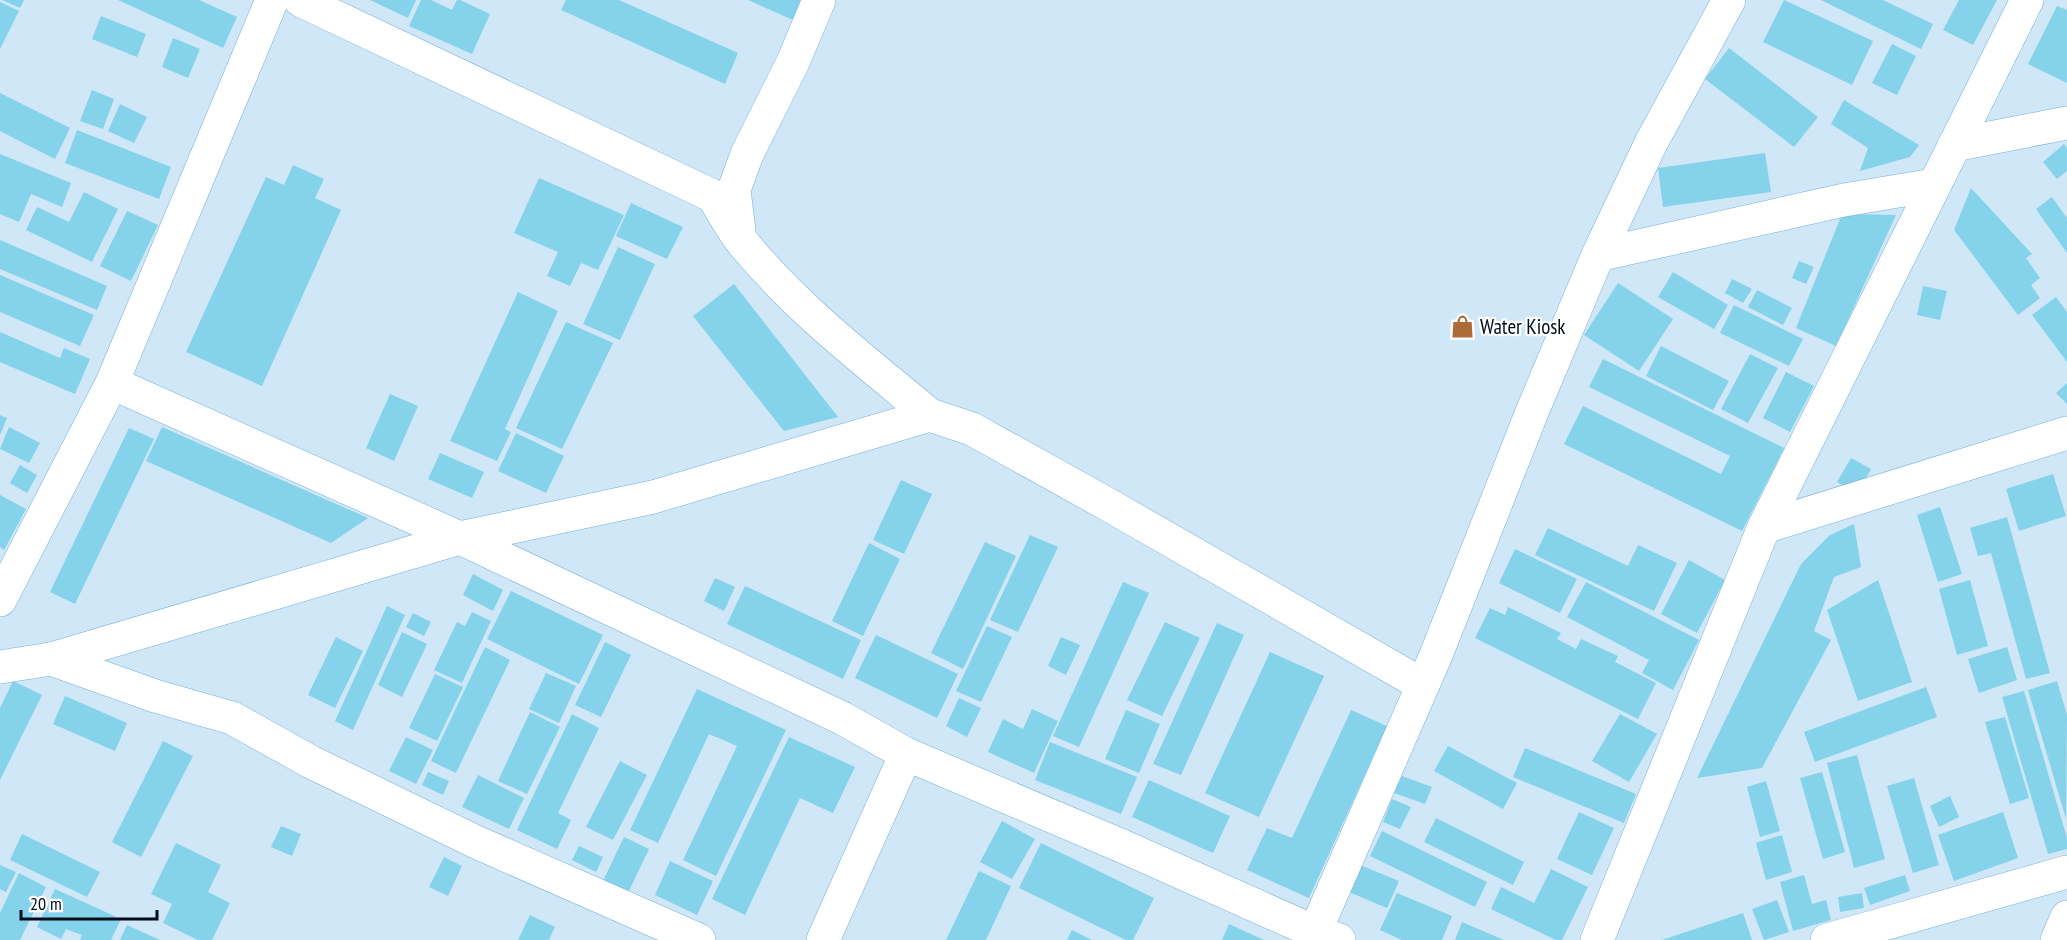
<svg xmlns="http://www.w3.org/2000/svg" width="2067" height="940" viewBox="0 0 2067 940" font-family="'PT Sans Narrow',sans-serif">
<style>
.building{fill:#84d3ea}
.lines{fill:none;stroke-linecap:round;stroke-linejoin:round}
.street-casing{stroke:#74b0d7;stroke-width:34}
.street{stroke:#fff;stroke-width:33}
.labels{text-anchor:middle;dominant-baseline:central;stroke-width:4.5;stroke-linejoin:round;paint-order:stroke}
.poi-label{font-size:21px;fill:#000e1c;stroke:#fff;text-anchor:start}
</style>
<rect width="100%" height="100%" fill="#d0e7f8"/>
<g class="building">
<path d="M2,0h22l-4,8z"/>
<path d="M118,0h81l38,17 -14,31z"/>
<path d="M370,0h46l-8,18z"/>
<path d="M421,0h10l21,10 5,-10h3l30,14 -18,40 -63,-28z"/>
<path d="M566,0h53l119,53 -13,31 -164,-74z"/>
<path d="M748,0h54l-9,20z"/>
<path d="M1784,0l89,41 -21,44 -89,-43z"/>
<path d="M1821,0h62l50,24 -12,25z"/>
<path d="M1959,0h38l-24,45 -30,-15z"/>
<path d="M0,2l19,9 -19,38z"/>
<path d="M2057,6l10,4v73l-39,-19z"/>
<path d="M101,16l45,18 -9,23 -45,-18z"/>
<path d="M173,38l27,11 -12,29 -26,-11z"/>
<path d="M1892,44l24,12 -19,39 -25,-12z"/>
<path d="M1729,48l89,69 -24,30 -89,-68z"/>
<path d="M92,90l22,9 -11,30 -23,-8z"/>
<path d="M0,93l70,35 -15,31 -55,-28z"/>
<path d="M1844,100l75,45 -9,12 -50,14 8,-23 -37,-24z"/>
<path d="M120,104l27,13 -13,26 -26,-12z"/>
<path d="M77,130l94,37 -12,32 -94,-36z"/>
<path d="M2064,144l3,4v23l-10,8 -14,-17z"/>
<path d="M1765,153l6,39 -108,15 -5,-39z"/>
<path d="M0,154l71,29 -9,24 -31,-13 -12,28 -19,-8z"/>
<path d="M293,165l31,14 -9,19 26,12 -79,176 -76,-34 80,-175 18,8z"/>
<path d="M539,178l85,37 -26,55 -17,-7 -11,23 -23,-10 11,-24 -44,-19z"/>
<path d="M1971,188l61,66 -6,4 14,20 -9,7 9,13 -22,17 -64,-85z"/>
<path d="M84,192l34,17 -26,53 -66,-32 11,-23 32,15z"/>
<path d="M2052,197l15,21v35l-31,-44z"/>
<path d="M631,203l52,24 -16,32 -51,-23z"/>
<path d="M127,211l31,14 -27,56 -31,-15z"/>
<path d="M1842,214l54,1 -60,131 -40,-18z"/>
<path d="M0,240l107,46 -10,24 -97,-41z"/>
<path d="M618,247l37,17 -35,76 -37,-16z"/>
<path d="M1799,261l15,6 -8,17 -14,-6z"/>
<path d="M1673,272l55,33 -14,24 -56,-32z"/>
<path d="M0,275l94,40 -14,31 -80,-34z"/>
<path d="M1732,279l20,10 -9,14 -18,-10z"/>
<path d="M1618,283l55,36 -34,52 -55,-36z"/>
<path d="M734,284l104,133 -54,14 -91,-115z"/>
<path d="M1923,286l24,5 -7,29 -23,-5z"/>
<path d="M1757,290l35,18 -9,17 -35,-18z"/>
<path d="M518,292l40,19 -53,118 6,3 -14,29 -47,-20z"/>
<path d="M2056,297l11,15v50l-35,-47z"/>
<path d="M1734,305l69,34 -14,27 -69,-33z"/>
<path d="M566,322l47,21 -51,106 -46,-21z"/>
<path d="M0,332l60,26 4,-10 26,11 -15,35 -75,-32z"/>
<path d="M1661,346l68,35 -16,29 -67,-34z"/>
<path d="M1750,354l28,14 -30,55 -27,-14z"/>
<path d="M1603,359l181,89 -42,83 -178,-87 19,-38 138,68 9,-18 -141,-69z"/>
<path d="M1786,372l28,14 -24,46 -27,-14z"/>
<path d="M2067,383v21l-11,-11z"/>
<path d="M390,394l28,12 -24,55 -28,-13z"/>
<path d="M0,415l7,3 -7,17z"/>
<path d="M9,427l31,16 -11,20 -29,-14z"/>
<path d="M162,427l206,91 -37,25 -185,-82z"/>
<path d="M129,428l25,11 -79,165 -25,-12z"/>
<path d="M516,433l48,23 -18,37 -48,-22z"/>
<path d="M440,453l44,19 -12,26 -44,-19z"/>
<path d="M1851,458l20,11 -14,25 -20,-12z"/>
<path d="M20,465l17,10 -10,18 -17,-10z"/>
<path d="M2053,474l13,42 -47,15 -13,-42z"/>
<path d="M901,480l31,14 -28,60 -31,-14z"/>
<path d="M0,495l26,14 -22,41 -4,-3z"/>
<path d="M1940,507l22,67 -24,8 -21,-67z"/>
<path d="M2007,517l43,156 -24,6 -35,-126 -13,3 -8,-28z"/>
<path d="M1854,524l7,43 -27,10 -20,54 17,9 -69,128 -65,10 104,-214 29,-29z"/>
<path d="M1548,528l80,38 10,-21 39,18 -23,48 -119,-56z"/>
<path d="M1030,535l28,12 -40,85 -28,-12z"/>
<path d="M985,542l31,14 -53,113 -32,-16z"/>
<path d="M869,543l31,16 -37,77 -31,-15z"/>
<path d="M1515,549l62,30 -17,34 -61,-30z"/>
<path d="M1689,560l36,20 -28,53 -36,-19z"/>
<path d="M473,574l30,16 -10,21 -30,-16z"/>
<path d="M715,578l20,9 -11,24 -20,-10z"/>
<path d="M1878,580l34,102 -54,19 -31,-91z"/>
<path d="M1970,580l18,66 -31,9 -18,-66z"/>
<path d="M1123,582l26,11 -70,154 -26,-11z"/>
<path d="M1586,582l113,58 -26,50 -31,-17 7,-13 -82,-43z"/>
<path d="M745,586l116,54 -18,39 -116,-55z"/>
<path d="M511,591l92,44 -24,49 -92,-45z"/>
<path d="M387,606l18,9 -52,115 -18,-9z"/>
<path d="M1508,607l53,26 -4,6 19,10 5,-10 37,17 -3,6 41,21 -18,36 -163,-81 15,-30 15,7z"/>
<path d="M472,612l19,9 -29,62 -28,-13 23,-48 8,4z"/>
<path d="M413,613l18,9 -7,14 -18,-9z"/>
<path d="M1165,622l35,16 -38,78 -35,-16z"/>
<path d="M1217,623l27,12 -63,140 -28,-11z"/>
<path d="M987,626l25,11 -31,65 -25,-11z"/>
<path d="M402,632l25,12 -25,53 -24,-12z"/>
<path d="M876,635l82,39 -21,44 -82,-40z"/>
<path d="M336,637l27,14 -28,57 -27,-13z"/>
<path d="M1061,637l19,8 -14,30 -18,-9z"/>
<path d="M605,642l26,13 -30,62 -26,-12z"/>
<path d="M485,647l25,13 -54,113 -25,-12z"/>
<path d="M2007,647l10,33 -38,13 -11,-34z"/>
<path d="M1270,652l54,24 -65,141 -54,-24z"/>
<path d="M546,673l30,13 -17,37 -30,-14z"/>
<path d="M435,674l28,13 -26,54 -28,-13z"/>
<path d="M13,681l29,14 -42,85v-72z"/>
<path d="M2057,681l10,34 -1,104 -38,-129z"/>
<path d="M1926,687l11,30 -122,45 -11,-30z"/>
<path d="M697,689l89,41 -70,146 -33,-16 54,-114 -28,-12 -51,109 -28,-13z"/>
<path d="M2024,691l43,147v11l-19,5 -46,-157z"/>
<path d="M65,696l62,27 -12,28 -62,-27z"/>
<path d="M959,698l22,10 -14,29 -21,-11z"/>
<path d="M1032,709l26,12 -24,52 -46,-21 15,-33 20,10z"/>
<path d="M1126,710l34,14 -21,49 -34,-14z"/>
<path d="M1351,710l36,16 -78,172 -62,-28 20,-42 25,10z"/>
<path d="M530,712l30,15 -33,67 -29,-13z"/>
<path d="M572,714l27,14 -41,85 13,7 -14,29 -40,-19z"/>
<path d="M1620,714l37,20 -28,48 -37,-21z"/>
<path d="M2005,717l24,81 -19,6 -25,-82z"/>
<path d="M406,737l27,13 -17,34 -27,-13z"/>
<path d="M789,737l66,30 -22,46 -33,-15 -55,117 -33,-16z"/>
<path d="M163,741l30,15 -52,101 -29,-15z"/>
<path d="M1050,742l87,35 -16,37 -86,-34z"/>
<path d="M1448,746l69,37 -14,26 -69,-38z"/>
<path d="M1525,748l111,46 -12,29 -111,-46z"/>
<path d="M1857,755l28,104 -31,9 -27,-105z"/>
<path d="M620,761l27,14 -34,65 -27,-13z"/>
<path d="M428,772l21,9 -6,14 -21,-10z"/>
<path d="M1822,772l23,80 -22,7 -23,-81z"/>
<path d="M478,775l46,23 -15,31 -47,-22z"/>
<path d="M1402,776l30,11 -7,17 -31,-11z"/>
<path d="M1914,778l25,87 -26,8 -26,-87z"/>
<path d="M1149,780l81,36 -17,37 -81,-36z"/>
<path d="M1766,781l14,50 -20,6 -13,-50z"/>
<path d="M1950,796l9,21 -20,10 -9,-21z"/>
<path d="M1392,799l19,8 -11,22 -17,-7z"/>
<path d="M1579,812l35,16 -22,47 -35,-16z"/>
<path d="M2003,812l15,46 -64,23 -16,-46z"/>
<path d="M1436,818l88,44 -11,23 -89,-43z"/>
<path d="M1002,821l33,18 -23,40 -32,-17z"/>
<path d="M281,826l20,8 -9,22 -21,-9z"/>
<path d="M1382,831l105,51 -12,25 -105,-51z"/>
<path d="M22,834l78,38 -13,25 -77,-37z"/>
<path d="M1782,835l10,37 -26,8 -10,-37z"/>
<path d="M624,837l25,12 -22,46 -25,-12z"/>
<path d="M176,843l45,22 -13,27 22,11 -18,37h-14l-35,-17 9,-19 -21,-10z"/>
<path d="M1041,843l113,55 -21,42h-7l-107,-52z"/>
<path d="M579,846l24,11 -7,15 -24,-12z"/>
<path d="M444,857l18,9 -14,30 -19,-9z"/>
<path d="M670,861l43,20 -16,34 -42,-20z"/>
<path d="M0,865l16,7 -10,20 -6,-3z"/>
<path d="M1360,865l39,16 -12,27 -38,-16z"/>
<path d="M1551,869l37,18 -26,53h-6l-65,-31 10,-22 33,16z"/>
<path d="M979,871l32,15 -25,54h-40z"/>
<path d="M19,873l27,14 -26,53h-20v-27z"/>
<path d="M1804,875l8,29 14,-4 5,20 -38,11 -13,-49z"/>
<path d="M1905,875l5,16 -40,14 -6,-17z"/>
<path d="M55,889l66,30 -10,21h-31l2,-5 -16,-6 -5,10 -24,-12z"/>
<path d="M1397,893l55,23 -10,24h-40l-22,-10z"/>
<path d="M1862,893l2,15 -24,4 -2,-15z"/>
<path d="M1777,900l12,32 -25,8 -12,-31z"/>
<path d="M1743,913l9,27h-90z"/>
<path d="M530,915l25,12 -6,13h-31z"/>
<path d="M1462,922l42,18h-49z"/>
<path d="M1229,924l35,16h-42z"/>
<path d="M127,925l33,15h-40z"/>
<path d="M1072,930l20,10h-25z"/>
</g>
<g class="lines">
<defs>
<g id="street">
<path d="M300,0l413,196c10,16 18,33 30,47 54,66 122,118 187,172"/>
<path d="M1954,145l113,-22"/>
<path d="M739,230l-5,-40 13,-36 46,-92 26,-62"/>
<path d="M1598,255l246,-55 90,-15"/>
<path d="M112,383l348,155 382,180 64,36 216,92 193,86 24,8"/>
<path d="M1764,527l303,-94"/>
<path d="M0,600l112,-217 160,-383"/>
<path d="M51,659l104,37 77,22 79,44 165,80 223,98"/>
<path d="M0,667l51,-8 409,-121 193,-41 277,-82 42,14 135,75 316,181"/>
<path d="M1315,932l121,-277 96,-243 66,-157 53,-112 78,-143"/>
<path d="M823,940l83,-186"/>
<path d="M1597,940l167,-413 263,-527"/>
<path d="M1827,940l240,-68"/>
<path d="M2057,940l10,-23"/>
</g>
</defs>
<use href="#street" class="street-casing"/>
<use href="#street" class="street"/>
</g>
<defs>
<symbol id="shop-bare" viewBox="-9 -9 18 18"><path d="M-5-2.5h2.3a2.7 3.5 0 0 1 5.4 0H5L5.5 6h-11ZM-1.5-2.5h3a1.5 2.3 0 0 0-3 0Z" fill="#ad6c36" stroke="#fff" stroke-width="2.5" paint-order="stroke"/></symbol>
</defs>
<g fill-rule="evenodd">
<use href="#shop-bare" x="1446" y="310" width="33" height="33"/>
</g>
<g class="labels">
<g class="poi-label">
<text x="1480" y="326">Water Kiosk</text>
</g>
</g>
<path d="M21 910v9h136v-9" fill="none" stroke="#000e1c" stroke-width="3"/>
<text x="30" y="910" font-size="18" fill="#000e1c" stroke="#ffffff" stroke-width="4.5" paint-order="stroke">20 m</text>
</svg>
